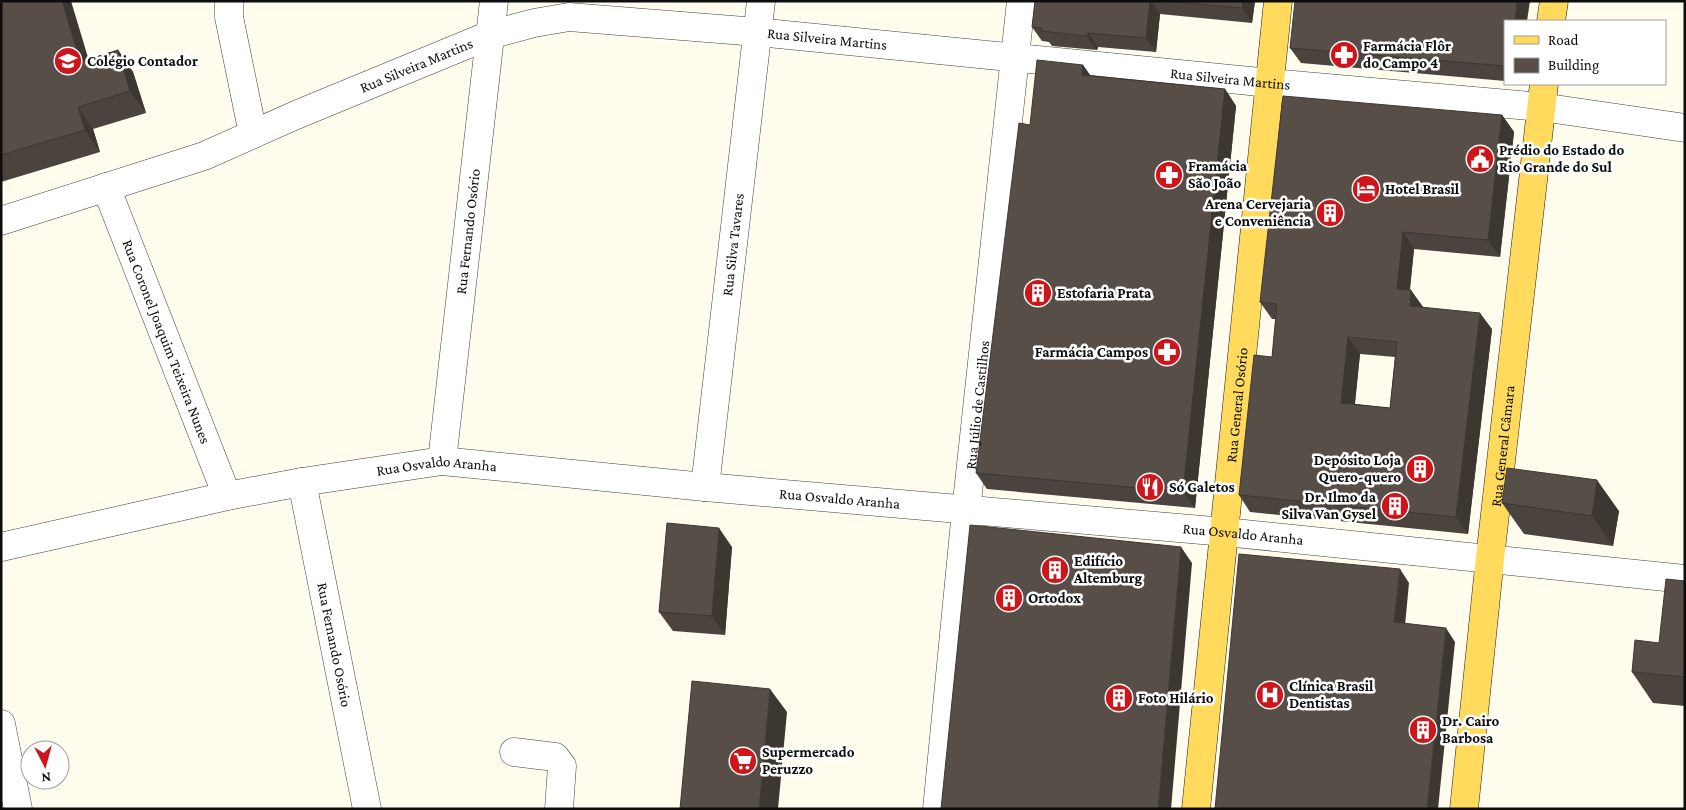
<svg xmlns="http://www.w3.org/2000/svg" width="1686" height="810" viewBox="0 0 1686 810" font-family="'Crimson Pro',serif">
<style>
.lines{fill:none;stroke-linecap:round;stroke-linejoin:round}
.minor-casing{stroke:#404040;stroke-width:29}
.major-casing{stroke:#1e1e1e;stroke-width:29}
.minor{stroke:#fff;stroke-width:28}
.major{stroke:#ffda5d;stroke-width:28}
.wall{fill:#4b433e;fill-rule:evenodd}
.shaded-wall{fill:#3d3732}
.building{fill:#574e48;stroke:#3d3732;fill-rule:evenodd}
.labels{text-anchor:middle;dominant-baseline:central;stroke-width:5;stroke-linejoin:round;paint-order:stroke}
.street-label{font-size:15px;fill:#0d0d0d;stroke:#fff}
.poi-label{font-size:15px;font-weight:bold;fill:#0d0d0d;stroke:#fff;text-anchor:start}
</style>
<rect width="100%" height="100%" fill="#fffced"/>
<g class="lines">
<defs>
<g id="minor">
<path d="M229,1v16l24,117"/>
<path id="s1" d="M106,187l121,309"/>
<path id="s2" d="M1,221l203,-65 92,-41 194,-80 44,-12 35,-6 188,15 513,51 271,24 144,21"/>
<path id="s3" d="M442,461l52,-460"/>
<path id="s4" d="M302,482l65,327"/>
<path id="s5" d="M705,487l56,-486"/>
<path id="s6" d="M1,547l226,-51 75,-14 140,-21 263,26 520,45 460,47"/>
<path d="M1,724l17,85"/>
<path d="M514,752l41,5 7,9 -3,43"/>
<path id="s7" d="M937,809l29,-298 55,-510"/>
</g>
<g id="major">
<path d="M1551,21l3,-20"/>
<path id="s8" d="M1196,809l82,-808"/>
<path id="s9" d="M1464,809l26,-251 54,-474"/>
</g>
</defs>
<use href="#minor" class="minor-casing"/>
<use href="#major" class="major-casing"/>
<use href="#minor" class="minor"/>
<use href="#major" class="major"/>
</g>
<g class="wall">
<path d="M1,1l87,58 30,-9 15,22 13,41 -53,16 7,23 -99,30z"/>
<path d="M1035,1h220l-3,22 -92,-9 -4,38 -58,-5 -1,3 -45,-4 -3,-4 -7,-1 -10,-14z"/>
<path d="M1505,21v60l-204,-18 -11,-15z"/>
<path d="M1083,65l7,10 135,14 11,17 -41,402 -208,-19 -11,-16 54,-348z"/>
<path d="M1502,115l12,17 -14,125 -86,-8 -4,41 13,17 69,22 -24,205 -218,-22 -11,-17 33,-138 4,-38h-4l-12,-17zM1360,354l35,3 -5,51 -35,-4z"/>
<path d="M1502,503l117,8 -6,35 -89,-12z"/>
<path d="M732,547l-7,88 -52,-4 -14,-19z"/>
<path d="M1685,581v125l-32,-3 -21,-31 27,-29z"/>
</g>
<g class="shaded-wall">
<path d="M62,1h9l25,83 -16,-22z"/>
<path d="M1150,1h1l9,13 -4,38 -10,-14z"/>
<path d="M1243,1h12l-3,22 -10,-15z"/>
<path d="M1517,1h13l-3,20h-12z"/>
<path d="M1088,33l10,14 -1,3 -10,-14z"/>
<path d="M118,50l15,22 13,41 -16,-22z"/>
<path d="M1083,65l11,16 -12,-6z"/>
<path d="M1225,89l11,17 -41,402 -12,-16z"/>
<path d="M78,107l15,22 7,23 -15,-22z"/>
<path d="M1502,115l12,17 -14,125 -12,-17z"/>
<path d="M1403,232l11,17 -6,56 -11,-16z"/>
<path d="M1411,290l12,17 -13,-1z"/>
<path d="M1480,313l12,16 -24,205 -12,-17z"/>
<path d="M1348,337l12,17 -7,66 -12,-17z"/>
<path d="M1597,480l22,31 -6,35 -21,-30z"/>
<path d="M719,528l13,19 -7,88 -13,-19z"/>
<path d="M1181,547l11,16 -21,246h-13z"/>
<path d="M1400,569l9,14 -5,53 -10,-14z"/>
<path d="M1446,628l9,14 -17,167h-11z"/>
<path d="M770,689l17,23 -9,97h-19z"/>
</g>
<g class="building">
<path d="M1,1h61l18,61 38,-12 12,41 -52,16 7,23 -84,25z"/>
<path d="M1035,1h115l-4,37 -58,-5 -1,3 -45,-5v-3l-10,-1z"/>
<path d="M1164,1h79l-1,7z"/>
<path d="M1295,1h222l-2,20h-10v45l-215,-18z"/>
<path d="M1037,60l46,5 -1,10 143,14 -42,403 -207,-19 43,-350 11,2z"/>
<path d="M1283,96l219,19 -14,125 -85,-8 -6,57 14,1 -1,16 70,7 -24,204 -217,-22 15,-140 18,2 5,-53 -17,-2zM1348,337l49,5 -7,66 -49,-5z"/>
<path d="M1507,468l90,12 -5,36 -90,-13z"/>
<path d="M667,523l52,5 -7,88 -53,-4z"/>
<path d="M970,525l211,22 -23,262h-217z"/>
<path d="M1239,554l161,15 -6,53 52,6 -19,181h-212z"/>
<path d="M1666,579l19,2v96l-53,-5 3,-32 24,3z"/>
<path d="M692,681l78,8 -11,120h-79z"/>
</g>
<defs>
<symbol id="pharmacy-disc" viewBox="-11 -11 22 22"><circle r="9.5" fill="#cd161b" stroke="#fff"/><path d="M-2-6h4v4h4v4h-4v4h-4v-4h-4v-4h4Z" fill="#fff"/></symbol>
<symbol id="school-disc" viewBox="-11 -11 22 22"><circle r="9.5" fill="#cd161b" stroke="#fff"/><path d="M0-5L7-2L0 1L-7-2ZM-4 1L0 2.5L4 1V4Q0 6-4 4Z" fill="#fff"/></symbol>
<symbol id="civic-disc" viewBox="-11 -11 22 22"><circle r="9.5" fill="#cd161b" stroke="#fff"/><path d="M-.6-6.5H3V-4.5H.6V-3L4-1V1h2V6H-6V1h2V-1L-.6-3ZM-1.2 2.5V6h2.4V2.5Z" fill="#fff"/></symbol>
<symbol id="hotel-disc" viewBox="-11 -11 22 22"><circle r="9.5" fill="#cd161b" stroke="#fff"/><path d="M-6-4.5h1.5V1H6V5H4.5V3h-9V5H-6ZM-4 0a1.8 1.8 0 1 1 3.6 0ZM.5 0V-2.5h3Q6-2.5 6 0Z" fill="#fff"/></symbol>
<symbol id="building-disc" viewBox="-11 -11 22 22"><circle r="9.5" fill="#cd161b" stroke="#fff"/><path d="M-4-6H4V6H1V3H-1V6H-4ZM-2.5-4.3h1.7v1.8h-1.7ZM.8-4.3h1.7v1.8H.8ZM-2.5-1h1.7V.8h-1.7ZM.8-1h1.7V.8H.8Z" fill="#fff"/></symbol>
<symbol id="restaurant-disc" viewBox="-11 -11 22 22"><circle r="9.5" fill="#cd161b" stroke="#fff"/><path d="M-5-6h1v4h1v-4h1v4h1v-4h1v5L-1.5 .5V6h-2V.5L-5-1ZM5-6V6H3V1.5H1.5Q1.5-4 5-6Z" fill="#fff"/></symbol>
<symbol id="hospital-disc" viewBox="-11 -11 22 22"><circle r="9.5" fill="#cd161b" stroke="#fff"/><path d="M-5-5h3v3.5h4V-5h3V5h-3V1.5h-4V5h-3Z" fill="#fff"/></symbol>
<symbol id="supermarket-disc" viewBox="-11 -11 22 22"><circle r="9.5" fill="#cd161b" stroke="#fff"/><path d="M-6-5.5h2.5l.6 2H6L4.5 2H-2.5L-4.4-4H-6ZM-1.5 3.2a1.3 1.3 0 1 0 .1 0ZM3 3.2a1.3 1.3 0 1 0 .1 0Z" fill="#fff"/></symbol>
</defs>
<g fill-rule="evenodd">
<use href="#pharmacy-disc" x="1328" y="39" width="32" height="32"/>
<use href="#school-disc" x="52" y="45" width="32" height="32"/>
<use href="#civic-disc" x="1464" y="143" width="32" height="32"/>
<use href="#pharmacy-disc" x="1153" y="159" width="32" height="32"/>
<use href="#hotel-disc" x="1350" y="173" width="32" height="32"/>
<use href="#building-disc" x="1314" y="197" width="32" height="32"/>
<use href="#building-disc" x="1022" y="277" width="32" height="32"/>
<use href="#pharmacy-disc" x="1151" y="336" width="32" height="32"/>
<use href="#building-disc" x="1404" y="453" width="32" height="32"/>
<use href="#restaurant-disc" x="1134" y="471" width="32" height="32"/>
<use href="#building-disc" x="1379" y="490" width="32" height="32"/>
<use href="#building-disc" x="1039" y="554" width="32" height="32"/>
<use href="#building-disc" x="993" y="582" width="32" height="32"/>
<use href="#hospital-disc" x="1254" y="679" width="32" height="32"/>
<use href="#building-disc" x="1103" y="682" width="32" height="32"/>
<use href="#building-disc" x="1407" y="714" width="32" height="32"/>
<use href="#supermarket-disc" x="727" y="745" width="32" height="32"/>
</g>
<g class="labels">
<g class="street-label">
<text stroke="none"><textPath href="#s2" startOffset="864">Rua Silveira Martins</textPath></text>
<text stroke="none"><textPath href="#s2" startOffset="444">Rua Silveira Martins</textPath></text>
<text stroke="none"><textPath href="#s2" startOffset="1269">Rua Silveira Martins</textPath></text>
<text stroke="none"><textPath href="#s3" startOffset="231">Rua Fernando Osório</textPath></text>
<text stroke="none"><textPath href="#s5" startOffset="244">Rua Silva Tavares</textPath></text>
<text stroke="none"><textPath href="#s1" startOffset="166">Rua Coronel Joaquim Teixeira Nunes</textPath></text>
<text stroke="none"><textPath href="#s7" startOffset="406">Rua Júlio de Castilhos</textPath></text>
<text stroke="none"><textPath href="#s8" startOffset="406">Rua General Osório</textPath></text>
<text stroke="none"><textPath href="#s9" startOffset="365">Rua General Câmara</textPath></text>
<text stroke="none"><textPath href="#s6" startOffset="444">Rua Osvaldo Aranha</textPath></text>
<text stroke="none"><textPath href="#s6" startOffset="849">Rua Osvaldo Aranha</textPath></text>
<text stroke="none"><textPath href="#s6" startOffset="1254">Rua Osvaldo Aranha</textPath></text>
<text stroke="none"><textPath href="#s4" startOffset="166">Rua Fernando Osório</textPath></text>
</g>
<g class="poi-label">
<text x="1363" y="46">Farmácia Flôr<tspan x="1363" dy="17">do Campo 4</tspan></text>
<text x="87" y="61">Colégio Contador</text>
<text x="1499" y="150">Prédio do Estado do<tspan x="1499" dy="17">Rio Grande do Sul</tspan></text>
<text x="1188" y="166">Framácia<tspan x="1188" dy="17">São João</tspan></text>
<text x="1385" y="189">Hotel Brasil</text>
<text x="1311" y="204" text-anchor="end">Arena Cervejaria<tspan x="1311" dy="17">e Conveniência</tspan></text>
<text x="1057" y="293">Estofaria Prata</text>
<text x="1148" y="352" text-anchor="end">Farmácia Campos</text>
<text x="1401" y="460" text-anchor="end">Depósito Loja<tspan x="1401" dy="17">Quero-quero</tspan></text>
<text x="1169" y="487">Só Galetos</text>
<text x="1376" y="497" text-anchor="end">Dr. Ilmo da<tspan x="1376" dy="17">Silva Van Gysel</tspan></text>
<text x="1074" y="561">Edifício<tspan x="1074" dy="17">Altemburg</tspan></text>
<text x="1028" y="598">Ortodox</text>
<text x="1289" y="686">Clínica Brasil<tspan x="1289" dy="17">Dentistas</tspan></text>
<text x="1138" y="698">Foto Hilário</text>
<text x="1442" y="721">Dr. Cairo<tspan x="1442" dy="17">Barbosa</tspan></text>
<text x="762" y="752">Supermercado<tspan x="762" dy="17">Peruzzo</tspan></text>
</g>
</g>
<rect width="1686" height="810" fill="none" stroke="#0d0d0d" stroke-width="5"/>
<rect x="1504" y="20" width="162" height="65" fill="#ffffff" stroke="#9e9e9e"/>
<rect x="1514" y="36" width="25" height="8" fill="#ffda5d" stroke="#9e9e9e"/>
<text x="1548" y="45" font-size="15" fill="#0d0d0d">Road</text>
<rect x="1514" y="58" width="25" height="15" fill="#574e48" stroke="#9e9e9e"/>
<text x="1548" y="70" font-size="15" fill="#0d0d0d">Building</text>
<g transform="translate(45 765) rotate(174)"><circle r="24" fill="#ffffff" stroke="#9e9e9e"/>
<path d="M0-4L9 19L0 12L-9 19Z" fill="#cd161b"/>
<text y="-8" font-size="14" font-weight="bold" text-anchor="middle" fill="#0d0d0d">N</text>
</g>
</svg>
